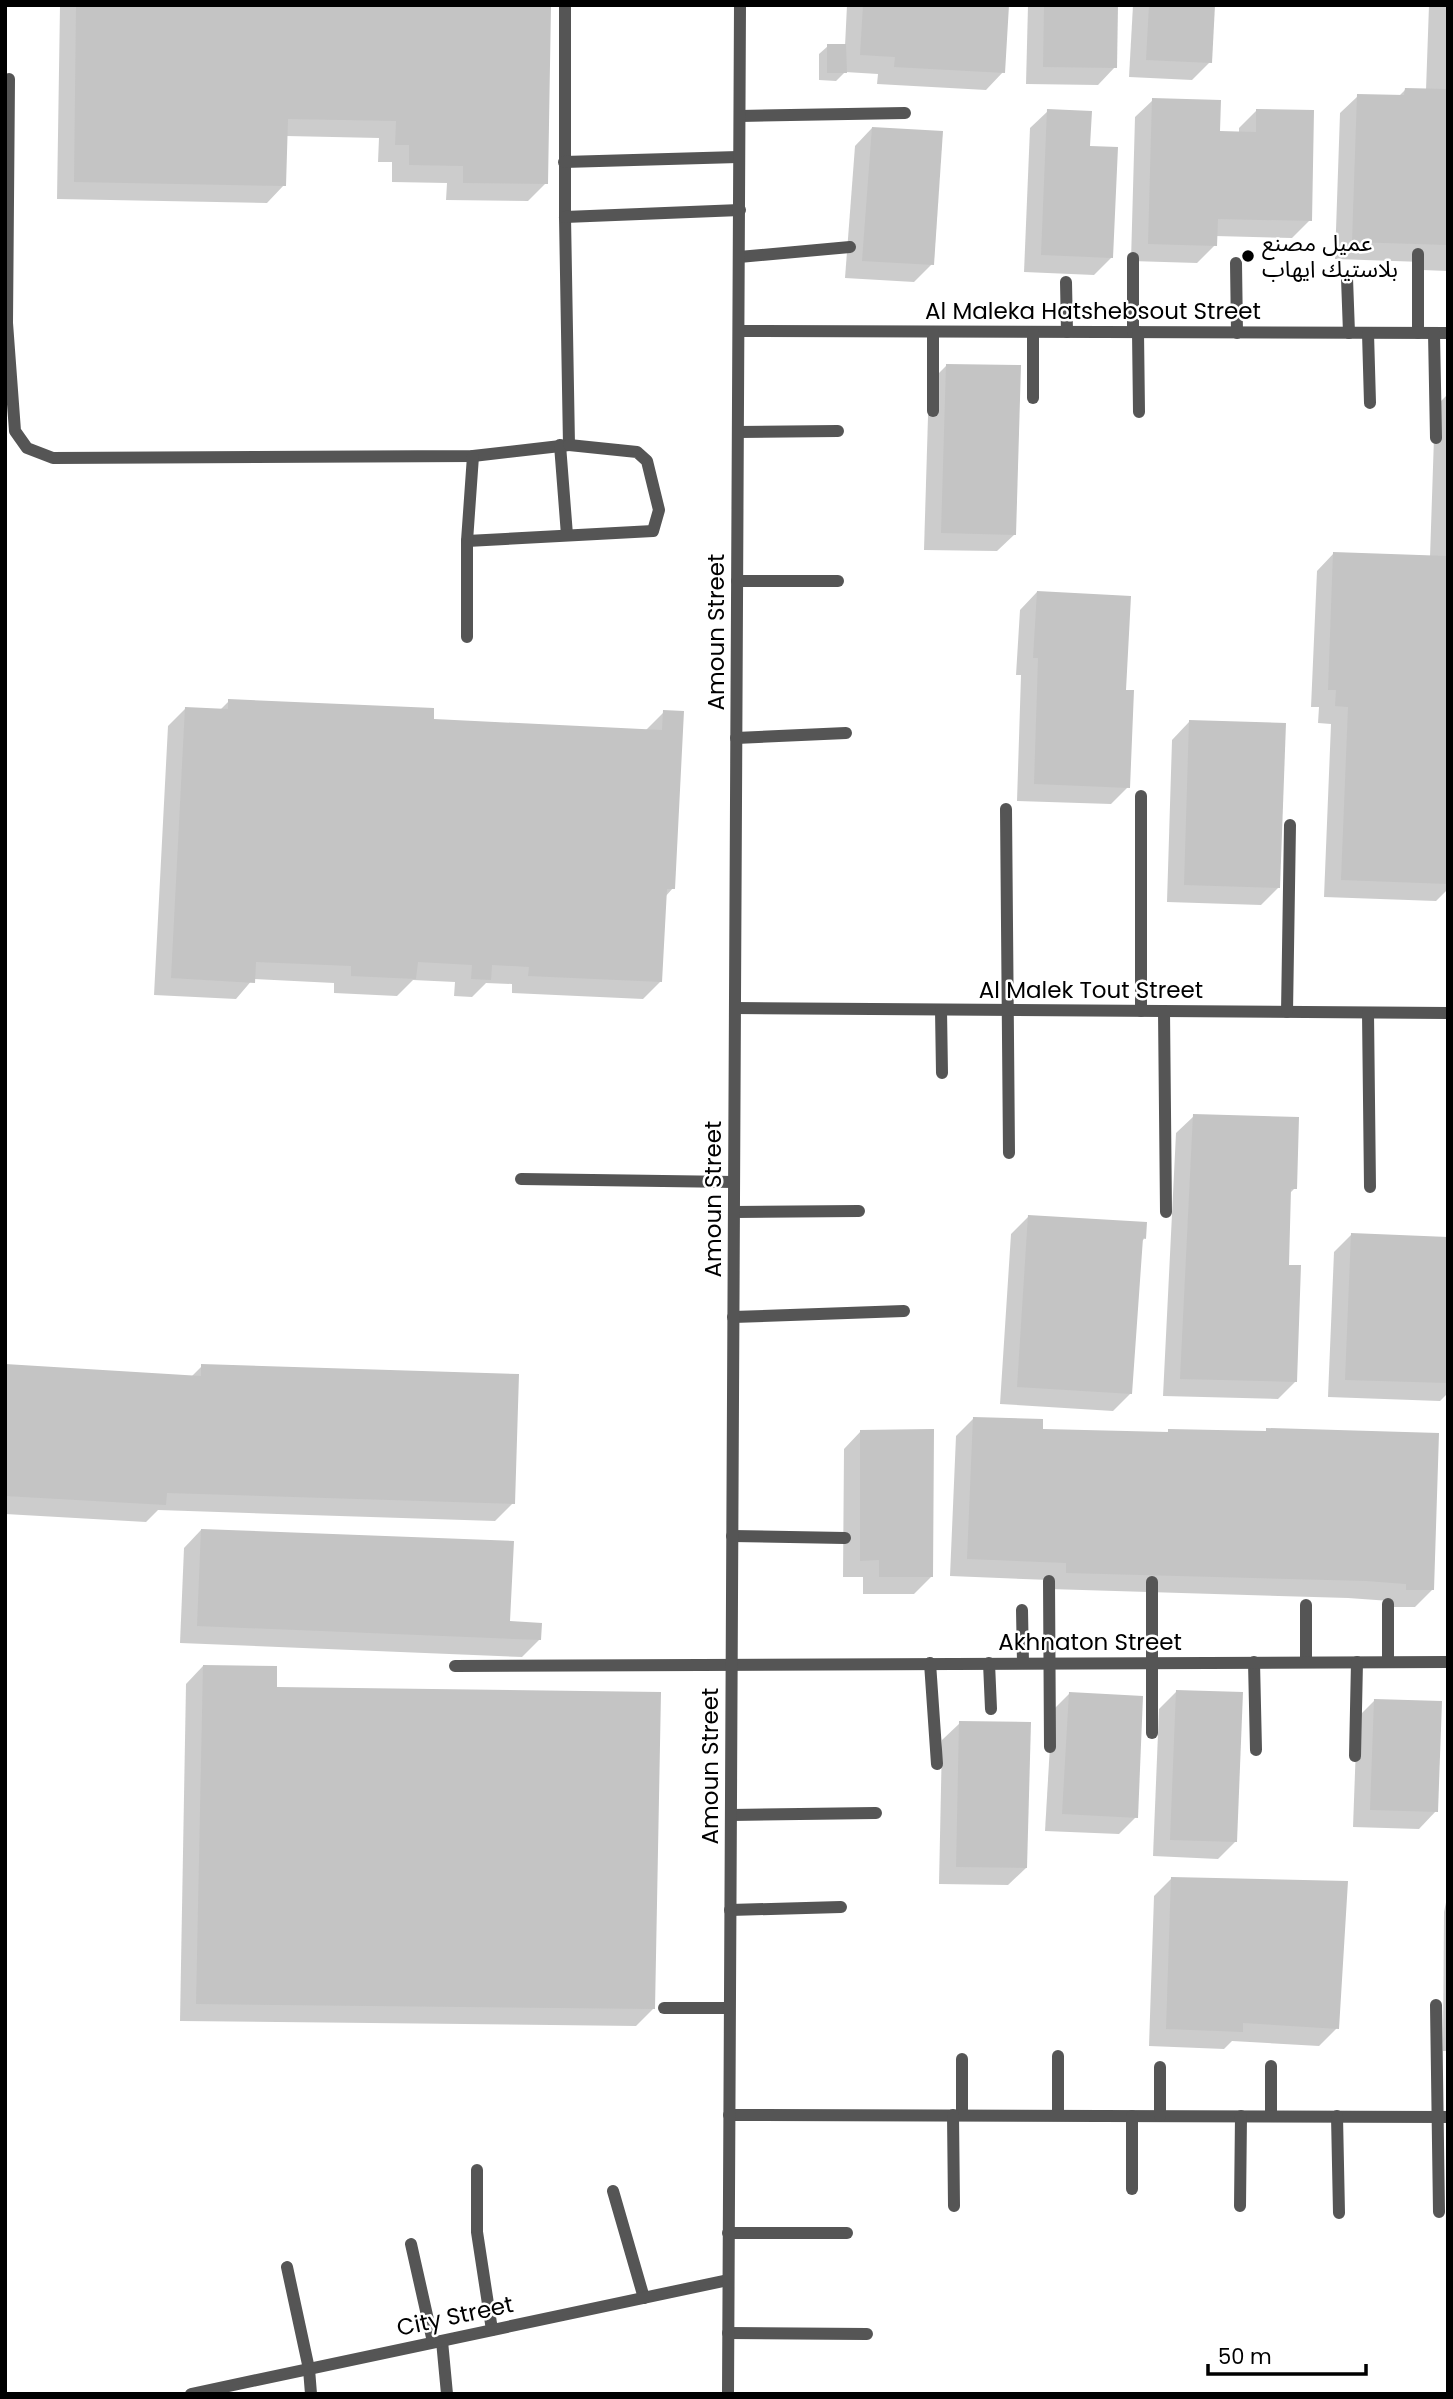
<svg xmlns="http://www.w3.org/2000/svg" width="1453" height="2399" viewBox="0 0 1453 2399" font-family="Poppins,'Noto Sans Arabic',sans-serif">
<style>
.shadow{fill:#0003}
.building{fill:#c4c4c4}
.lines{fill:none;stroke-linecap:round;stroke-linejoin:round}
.service{stroke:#555;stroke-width:12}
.poi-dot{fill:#000;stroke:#fff;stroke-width:2.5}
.labels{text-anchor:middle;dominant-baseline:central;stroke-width:5;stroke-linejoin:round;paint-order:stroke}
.poi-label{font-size:23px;fill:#000;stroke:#fff;text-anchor:start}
.street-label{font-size:23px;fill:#000;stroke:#fff}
</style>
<rect width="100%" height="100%" fill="#fff"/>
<g class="shadow">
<path d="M60,5h490l-4,178 -18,18 -82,-1 1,-17 -55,-1v-20h-14l1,-24 -93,-2 -2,49 -17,18 -210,-4z"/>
<path d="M847,5h160l-4,67 -17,18 -109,-6 1,-10 -33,-2 -9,9 -17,-1v-26l9,-8h17z"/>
<path d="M1028,5h88l-1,62 -17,18 -72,-1z"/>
<path d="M1133,5h80l-3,57 -18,18 -63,-3z"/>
<path d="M1429,5h19v266l-26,-1 1,-8 -88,-3 5,-146 18,-17 40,1 7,-7h21z"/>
<path d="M1153,100l65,32 21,1v-5l18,-18 53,110 -18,18 -77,-2v9l-18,18 -66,-2 4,-144z"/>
<path d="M1048,111l40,36 24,110 -18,18 -70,-3 6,-144z"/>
<path d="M872,128l60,136 -18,18 -69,-4 10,-132z"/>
<path d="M947,365l68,169 -18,17 -73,-1 5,-167z"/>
<path d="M1448,394v495l-12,12 -112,-4 7,-173 -13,-1 1,-16h-8l6,-136 17,-18 96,4 5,-150z"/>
<path d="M1037,592l87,100 4,95 -17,17 -94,-3 4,-126h-5l4,-65z"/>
<path d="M229,701l203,20 213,10 19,-19 9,176 -8,9 -4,84 -18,18 -131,-6v-9l-26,-1 -14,14 -18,-1 1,-14 -42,-2 -16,16 -63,-3v-10l-81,-4 -17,20 -82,-4 14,-269 18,-18 34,2z"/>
<path d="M1189,722l90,165 -18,18 -94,-3 5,-162z"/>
<path d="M1194,1116l101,72 -6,6 -2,73 8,115 -17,17 -115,-3 13,-263z"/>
<path d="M1029,1216l116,22 -4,4 -10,151 -18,18 -113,-7 11,-170z"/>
<path d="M1351,1235l97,3v155l-8,8 -112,-4 6,-145z"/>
<path d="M5,1366l186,11 11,-11 311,137 -18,18 -337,-11 -12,12 -141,-8z"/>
<path d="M974,1418l67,13 125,2 3,-2 263,159 -17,17h-25v-6l-42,-3 -299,-9 1,-9 -100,-4 6,-140z"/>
<path d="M861,1431l71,145 -18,18h-51v-17h-20l1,-128z"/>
<path d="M201,1530l339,109 -18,18 -342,-14 4,-95z"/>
<path d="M203,1666l72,23 379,319 -18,18 -456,-5 6,-337z"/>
<path d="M1176,1692l60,149 -18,18 -65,-3 6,-147z"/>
<path d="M1069,1694l67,123 -17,17 -74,-3 7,-120z"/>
<path d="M1374,1701l62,110 -17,18 -66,-2 4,-109z"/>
<path d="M960,1723l66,145 -18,17 -69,-1 3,-144z"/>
<path d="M1172,1878l165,150 -18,18 -87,-5 -8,8 -75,-3 5,-150z"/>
<path d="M1448,1893v158h-5l1,-139z"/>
</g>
<g class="building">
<path d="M76,5h475l-3,179 -85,-1v-17l-54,-1v-20h-14l1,-24 -108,-2 -2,67 -212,-4z"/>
<path d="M863,5h146l-4,68 -111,-6 1,-10 -35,-2z"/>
<path d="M1044,5h74l-1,63 -74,-1z"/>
<path d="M1149,5h66l-3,58 -66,-3z"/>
<path d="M827,44h19l1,29h-20z"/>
<path d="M1405,88l43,1v156l-96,-3 5,-148 47,1z"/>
<path d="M1152,98l69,2 -1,31 36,1v-23l58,1 -2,111 -94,-2 -1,27 -69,-2z"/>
<path d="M1047,109l45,2 -2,35 28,1 -5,111 -72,-3z"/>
<path d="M872,127l71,4 -9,134 -72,-4z"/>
<path d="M946,364l75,1 -5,170 -75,-2z"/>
<path d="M1333,552l115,4v328l-107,-4 7,-173 -13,-1 1,-16h-8z"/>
<path d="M1037,591l94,5 -5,94h8l-4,98 -96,-4 4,-126h-5z"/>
<path d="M228,699l206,9v11l228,11 1,-20 21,1 -9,178h-8l-5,93 -134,-6 1,-9 -37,-2 -1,15 -20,-1 1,-14 -54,-3 -2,17 -65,-3v-10l-95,-4 -1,21 -84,-5 14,-271 43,2z"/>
<path d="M1189,720l97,3 -6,165 -96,-3z"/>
<path d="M1193,1114l106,3 -2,72h-6l-2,76h12l-4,117 -117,-3z"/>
<path d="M1028,1215l119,7 -1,17 -3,-1 -11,156 -115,-7z"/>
<path d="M1351,1233l97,4v146l-103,-3z"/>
<path d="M5,1364l196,12v-12l318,10 -4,130 -348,-11 -1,12 -161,-9z"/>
<path d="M973,1417l70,2v10l125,3v-3l98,2v-3l173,5 -5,157h-28v-6l-39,-3 -301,-8v-10l-99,-4z"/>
<path d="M934,1429l-1,148h-54v-17l-19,1v-131z"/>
<path d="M201,1529l313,12 -4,80 32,2 -1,17 -344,-14z"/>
<path d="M203,1665l74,1v21l384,5 -6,317 -459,-5z"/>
<path d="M1176,1690l67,2 -6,150 -67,-2z"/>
<path d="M1069,1692l74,4 -5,122 -76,-4z"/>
<path d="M1374,1699l68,2 -4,111 -68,-2z"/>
<path d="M959,1721l72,1 -4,146 -71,-1z"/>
<path d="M1171,1877l177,4 -9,148 -96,-6v9l-77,-3z"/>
</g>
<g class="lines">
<g class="service">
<path d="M9,79l-2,244 8,108 12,17 26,10 420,-2 96,-11 -4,-228v-212"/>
<path d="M740,116l165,-3"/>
<path d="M564,162l174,-5"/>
<path d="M565,217l175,-7"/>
<path d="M1418,254v79"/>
<path d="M739,257l111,-10"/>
<path d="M1236,263l1,70"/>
<path d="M1347,278l2,55"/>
<path d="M1066,282l1,50"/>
<path d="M739,331l709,2"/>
<path d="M1133,332v-74"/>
<path d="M1138,332l1,80"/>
<path d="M1368,333l2,70"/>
<path d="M1434,333l2,105"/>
<path d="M1033,398v-66"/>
<path d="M933,411v-79"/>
<path d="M738,432l100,-1"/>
<path d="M560,445l7,90"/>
<path d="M467,541l186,-10 6,-21 -12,-49 -10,-9 -68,-7"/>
<path d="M737,581h101"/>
<path d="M467,637v-96l6,-85"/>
<path d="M736,738l110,-5"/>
<path d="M1141,796v215"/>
<path d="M1006,809l3,344"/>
<path d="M735,1008l713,5"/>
<path d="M941,1010l1,63"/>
<path d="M1164,1011l2,201"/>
<path d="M1287,1012l3,-187"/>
<path d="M1368,1013l2,174"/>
<path d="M521,1179l213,3"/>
<path d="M734,1212l125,-1"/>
<path d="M733,1317l171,-6"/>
<path d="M732,1536l113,2"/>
<path d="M1049,1581l1,166"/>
<path d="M1152,1582v151"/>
<path d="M1388,1604v58"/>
<path d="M1306,1605v57"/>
<path d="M1022,1610l1,53"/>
<path d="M1254,1662l2,88"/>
<path d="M930,1663l7,101"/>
<path d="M989,1663l2,46"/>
<path d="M455,1666l993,-4"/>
<path d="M1355,1756l2,-94"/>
<path d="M731,1815l145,-2"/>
<path d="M730,1910l111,-3"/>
<path d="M1436,2005l3,207"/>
<path d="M664,2008h65"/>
<path d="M1058,2056v59"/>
<path d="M962,2059v56"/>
<path d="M1271,2066v50"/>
<path d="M729,2115l719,2"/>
<path d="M953,2115l1,91"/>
<path d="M1132,2116v73"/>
<path d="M1160,2116v-49"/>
<path d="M1337,2116l2,97"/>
<path d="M477,2170v62l15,98"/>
<path d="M613,2191l31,107"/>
<path d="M1240,2206l1,-90"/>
<path d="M728,2233h119"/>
<path d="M411,2244l22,98"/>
<path d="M287,2267l22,102 2,25"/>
<path d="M728,2333l139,1"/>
<path d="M442,2341l5,53"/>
<path d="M191,2394l537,-114"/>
<path d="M728,2394l12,-2389"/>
</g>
</g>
<circle class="poi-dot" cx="1248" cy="256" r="7"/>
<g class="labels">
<g class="poi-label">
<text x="1262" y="243">عميل مصنع<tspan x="1262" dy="26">بلاستيك ايهاب</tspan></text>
</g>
<g class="street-label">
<text x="1093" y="311">Al Maleka Hatshebsout Street</text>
<text transform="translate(716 632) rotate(-90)">Amoun Street</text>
<text x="1091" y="990">Al Malek Tout Street</text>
<text transform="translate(713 1199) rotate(-90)">Amoun Street</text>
<text x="1090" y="1642">Akhnaton Street</text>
<text transform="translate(710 1766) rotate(-90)">Amoun Street</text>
<text transform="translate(455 2316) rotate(-12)">City Street</text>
</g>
</g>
<rect width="1453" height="2399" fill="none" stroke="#000000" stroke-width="14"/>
<path d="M1208 2364v10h158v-10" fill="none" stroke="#000000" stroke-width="3.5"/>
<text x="1218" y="2364" font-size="21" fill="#000000" stroke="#ffffff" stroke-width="5" paint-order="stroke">50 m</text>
</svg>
